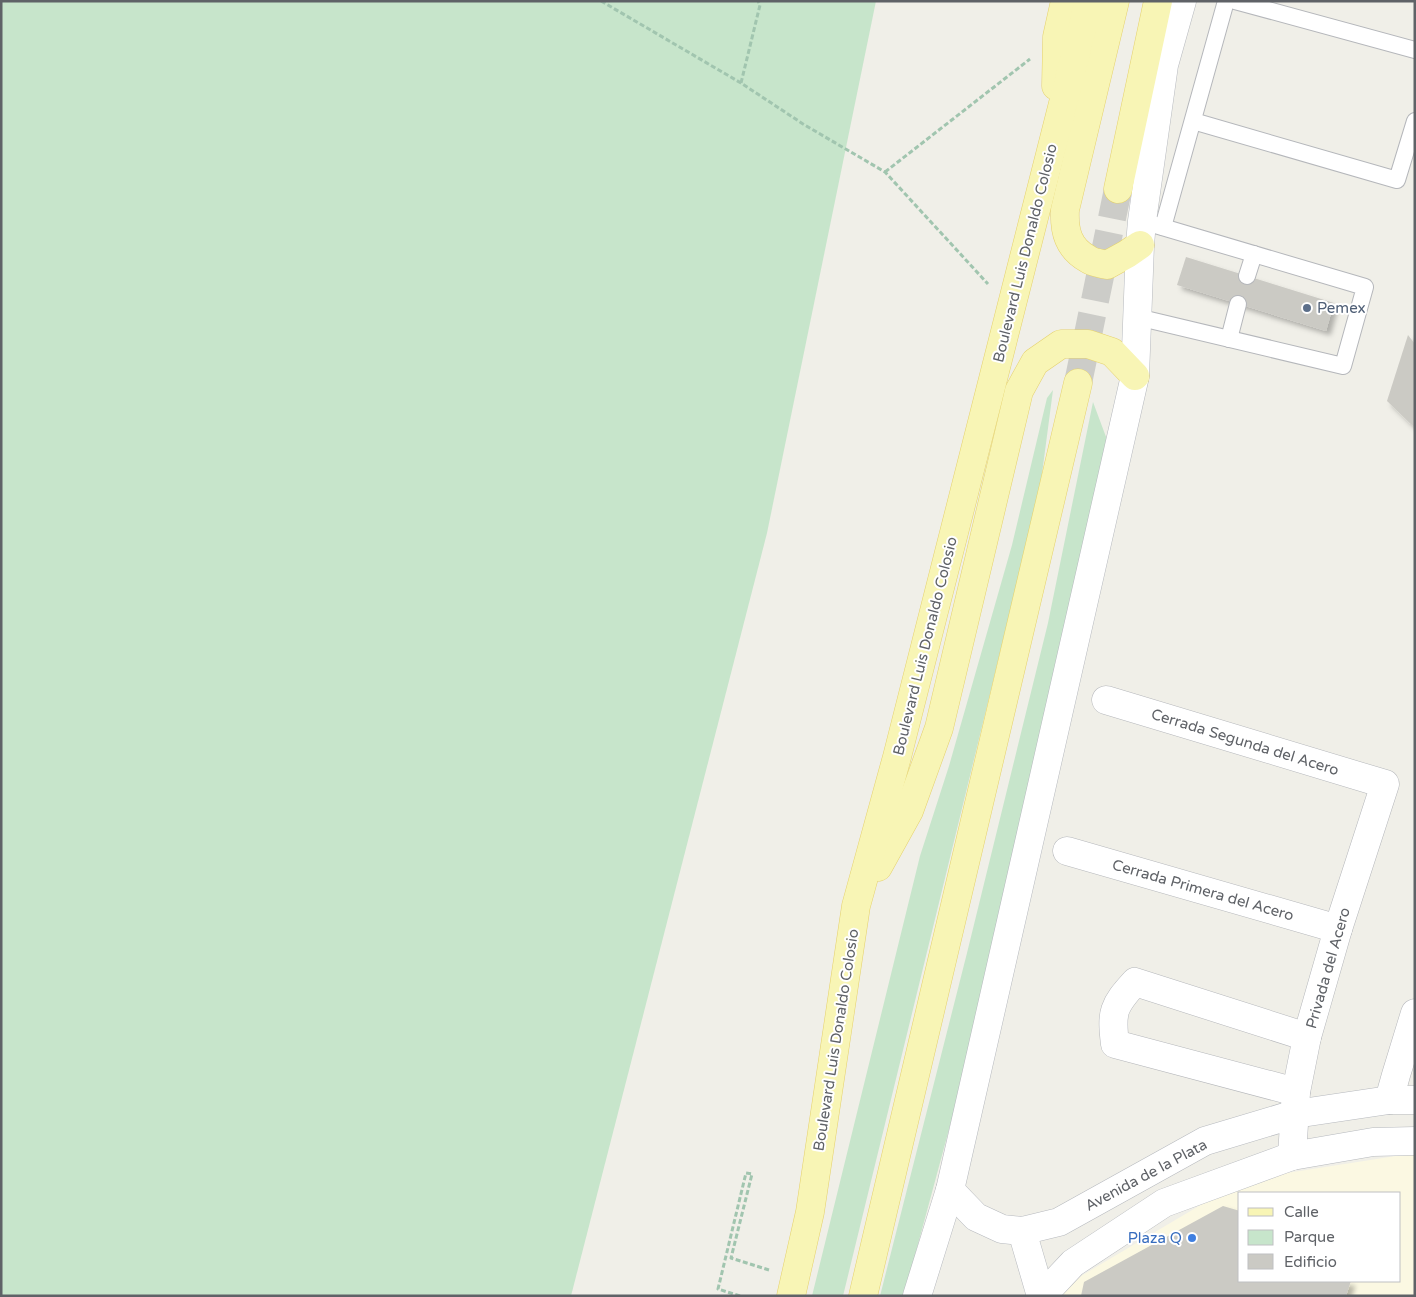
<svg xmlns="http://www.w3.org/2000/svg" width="1416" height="1297" viewBox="0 0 1416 1297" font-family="'Varela Round',sans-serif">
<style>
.commercial{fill:#fbf8e2;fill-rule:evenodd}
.green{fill:#c7e5cb}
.building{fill:#cbcac4;filter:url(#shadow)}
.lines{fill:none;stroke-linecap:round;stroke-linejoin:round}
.primary-tunnel{stroke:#ccccc8;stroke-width:28;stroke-dasharray:28 14;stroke-linecap:butt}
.lane-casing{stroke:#b5b7bb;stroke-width:18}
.street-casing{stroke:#b5b7bb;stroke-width:29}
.secondary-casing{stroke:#b6b9be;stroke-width:29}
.primary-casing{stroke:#e5d16c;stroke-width:29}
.path{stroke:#a1c5af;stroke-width:3;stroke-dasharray:5 2.5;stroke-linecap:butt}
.lane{stroke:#fff;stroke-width:16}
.street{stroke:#fff;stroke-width:28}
.secondary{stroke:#fff;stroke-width:28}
.primary{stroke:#f8f5b5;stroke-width:28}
.service-dot{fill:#5c6f8a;stroke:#fff;stroke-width:2}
.shop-dot{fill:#3f7fe0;stroke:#fff;stroke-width:2}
.labels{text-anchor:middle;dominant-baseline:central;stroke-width:4;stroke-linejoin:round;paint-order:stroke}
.street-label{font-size:15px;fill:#5f6267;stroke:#fff}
.service-label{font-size:15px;fill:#4e5e75;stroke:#fff;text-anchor:start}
.shop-label{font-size:15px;fill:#366cbe;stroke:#fff;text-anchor:end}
</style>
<defs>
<filter id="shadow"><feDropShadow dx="4.5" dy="4.5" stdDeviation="2.5" flood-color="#0004"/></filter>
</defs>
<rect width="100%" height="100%" fill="#f0efe8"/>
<path class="commercial" d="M1415,1153v143h-355l21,-20 128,-76 65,-25zM1240,1193h160v88h-160z"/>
<g class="green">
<path d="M1,1h875l-109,532 -196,763h-570z"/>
<path d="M1053,390l-13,99 -197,807h-31l108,-440 29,-90 63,-221 35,-147z"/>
<path d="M1093,402l19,51 -117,506 -91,337h-24l87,-343 81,-330z"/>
</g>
<g class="building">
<path d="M1186,257l148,46 -8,28 -149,-46z"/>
<path d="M1408,335l7,9v84l-28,-27z"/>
<path d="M1223,1206l17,5v70h111l-5,15h-265l3,-14z"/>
</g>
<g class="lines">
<path class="primary-tunnel" d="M1078,383l40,-194"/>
<defs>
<g id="lane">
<path d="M1235,1l180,49"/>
<path d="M1193,121l204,59 18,-59"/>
<path d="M1163,227l63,-226"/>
<path d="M1247,276l7,-22"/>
<path d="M1137,317l206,49 22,-79 -223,-66"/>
<path d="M1229,339l9,-35"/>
</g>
<g id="street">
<path d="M1106,700l279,84 -47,145 -31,108 -11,55 -4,64"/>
<path d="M1067,851l271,78"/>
<path d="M1296,1092l-181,-48c-4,-32 -2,-38 20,-62l172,55"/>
<path d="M1389,1100l7,-25 19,-62"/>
</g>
<g id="secondary">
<path d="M950,1190l26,27 26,12 20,2 37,-9 146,-81 90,-27 94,-14h26"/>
<path d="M1022,1231l19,65"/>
<path d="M917,1296l33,-106 185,-814 5,-131 2,-24 22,-156 18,-64"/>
<path d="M1042,1296l31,-33 91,-60 128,-47 81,-14 42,-1"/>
</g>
<g id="primary">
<path d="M1115,1l-50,209c-1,21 3,38 23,49 5,4 13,4 19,6l20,-11 13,-9"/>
<path d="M1056,86l1,-49 8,-36"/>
<path d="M1118,189l40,-188"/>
<path d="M878,867l31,-56 30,-83 80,-337 16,-29 26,-18h27l24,8 23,24"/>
<path d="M791,1296l19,-84 46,-306 41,-149 192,-756"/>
<path d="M863,1296l215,-913"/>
</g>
</defs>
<use href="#lane" class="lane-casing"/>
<use href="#street" class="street-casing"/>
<use href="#secondary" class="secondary-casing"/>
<use href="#primary" class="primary-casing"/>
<g class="path">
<path d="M601,1l140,82 62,41 82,48 103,112"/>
<path d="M741,83l19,-78 -2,-4"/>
<path d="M885,172l145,-113"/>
<path d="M740,1296l-22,-7 28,-116 6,1 -21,84 38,12"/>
</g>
<use href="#lane" class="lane"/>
<use href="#street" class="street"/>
<use href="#secondary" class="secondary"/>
<use href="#primary" class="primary"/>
</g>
<circle class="service-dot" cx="1307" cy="308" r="5"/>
<circle class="shop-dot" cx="1192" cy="1238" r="5"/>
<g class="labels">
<g class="street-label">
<text transform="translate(1025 253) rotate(-76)">Boulevard Luis Donaldo Colosio</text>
<text transform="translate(925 646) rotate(-76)">Boulevard Luis Donaldo Colosio</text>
<text transform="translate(1245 742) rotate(17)">Cerrada Segunda del Acero</text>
<text transform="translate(1203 890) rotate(16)">Cerrada Primera del Acero</text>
<text transform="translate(1328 968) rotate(-74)">Privada del Acero</text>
<text transform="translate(836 1040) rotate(-81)">Boulevard Luis Donaldo Colosio</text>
<text transform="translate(1146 1175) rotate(-28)">Avenida de la Plata</text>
</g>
<g class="service-label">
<text x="1317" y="308">Pemex</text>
</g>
<g class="shop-label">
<text x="1182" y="1238">Plaza Q</text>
</g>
</g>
<rect width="1416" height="1297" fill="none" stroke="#5f6267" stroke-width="5"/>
<rect x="1238" y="1192" width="162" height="90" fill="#ffffff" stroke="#bfc0c2"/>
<rect x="1248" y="1208" width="25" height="8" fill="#f8f5b5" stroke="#bfc0c2"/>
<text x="1284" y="1217" font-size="15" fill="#5f6267">Calle</text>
<rect x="1248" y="1230" width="25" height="15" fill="#c7e5cb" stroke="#bfc0c2"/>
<text x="1284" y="1242" font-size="15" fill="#5f6267">Parque</text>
<rect x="1248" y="1254" width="25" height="15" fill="#cbcac4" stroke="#bfc0c2"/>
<text x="1284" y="1267" font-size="15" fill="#5f6267">Edificio</text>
</svg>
